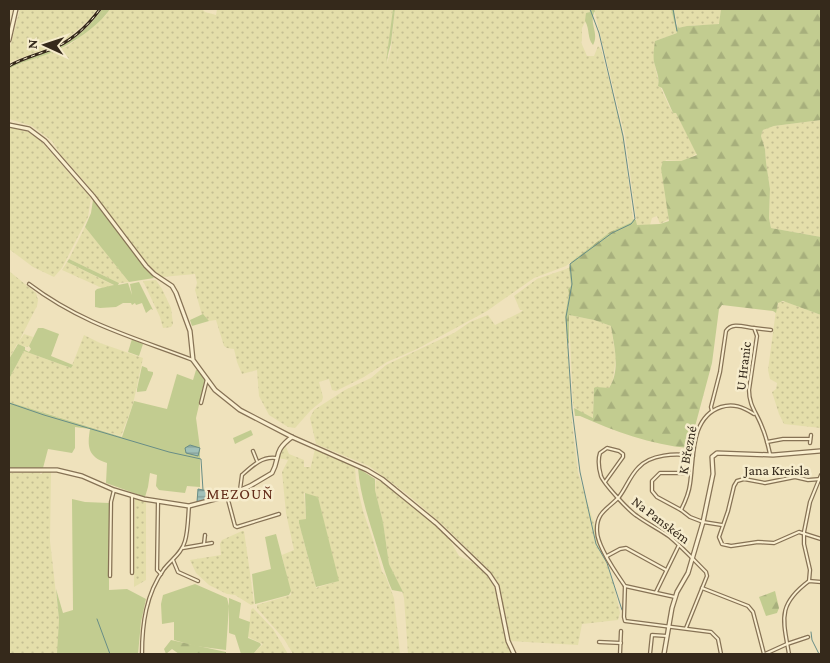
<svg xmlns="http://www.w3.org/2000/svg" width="830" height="663" viewBox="0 0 830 663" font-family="'Crimson Pro',serif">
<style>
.farmland{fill:url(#farmland-dots);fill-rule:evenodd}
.green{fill:#c2cc90}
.forest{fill:url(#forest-firs)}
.water{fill:url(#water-rules);stroke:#688d86}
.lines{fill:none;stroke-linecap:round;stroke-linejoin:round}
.stream{stroke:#688d86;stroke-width:1}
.minor-casing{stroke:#867255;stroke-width:4.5}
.tertiary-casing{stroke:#867255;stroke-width:5.5}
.minor{stroke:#faefcf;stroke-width:2}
.tertiary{stroke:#faefcf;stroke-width:3}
.rail-casing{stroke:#35291b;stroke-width:3}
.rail{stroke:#f6eccc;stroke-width:1;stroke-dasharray:4;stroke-linecap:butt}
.labels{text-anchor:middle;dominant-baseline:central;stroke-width:5;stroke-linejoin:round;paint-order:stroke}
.street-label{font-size:14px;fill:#35291b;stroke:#f6eccc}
.quarter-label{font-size:16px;letter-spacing:1px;fill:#632c19;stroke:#f6eccc}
</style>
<defs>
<pattern id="farmland-dots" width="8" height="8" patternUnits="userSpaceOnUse" patternTransform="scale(1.25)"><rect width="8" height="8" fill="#e4deaa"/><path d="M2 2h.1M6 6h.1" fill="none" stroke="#c4be92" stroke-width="1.8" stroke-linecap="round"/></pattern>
<pattern id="forest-firs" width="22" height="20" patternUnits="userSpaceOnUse" patternTransform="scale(1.25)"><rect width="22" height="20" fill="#c2cc90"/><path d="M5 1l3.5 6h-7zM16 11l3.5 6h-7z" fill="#a7af7c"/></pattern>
<pattern id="water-rules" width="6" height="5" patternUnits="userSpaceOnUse" patternTransform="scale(1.25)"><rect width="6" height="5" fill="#a0c0b8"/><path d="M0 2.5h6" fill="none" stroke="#839c95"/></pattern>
</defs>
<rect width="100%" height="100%" fill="#efe2bc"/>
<g class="farmland">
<path d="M20,9h77l-6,9 -23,20 -22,11 -37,13v-11z"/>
<path d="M110,9h92l3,3 11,3 1,-6h176l-6,55 4,-15 4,-40h194l1,3 -8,16v13l-1,1 6,14h7l4,-10 3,3 21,79 11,91 -1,3 -22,10 -44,34 -32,12 -47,33 -70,38 -30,13 -23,15 -28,14 -4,-1 -3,-11 -10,3 4,15 -1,4 -11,9 -16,18 -7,-1 -19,-12 -10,-19 -2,-26 -15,4 -5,-12 -3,-13 -7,-1 -3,-2 -8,-26 -7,1 -7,-6 -7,-25 2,-7 -2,-9 -33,3 -4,-3 -8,-7 -66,-86 -23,-26 -9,-14 -20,-15 -23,-7v-50l18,-8 41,-15 12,-9 26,-22z"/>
<path d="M594,9h77l6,24 -22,8 -1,20 5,23 10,22 4,7h3l21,40 -7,5 -9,3 -15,-1 -4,6 7,53 -9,5 -3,-8 -5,2 -2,7h-13l-12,-89z"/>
<path d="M674,9h47l-1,14 -5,2h-20l-17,3z"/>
<path d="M821,120v117l-50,-9 -2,-10 1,-29 -4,-27 -1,-13 -4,-13 2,-6 11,-4z"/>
<path d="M9,127l19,5 11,7 52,59 -3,19 -26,51 -8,9 -21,-10 -24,-18z"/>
<path d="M85,227l24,29 20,26 -10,1 -50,-24z"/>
<path d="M67,262l48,24 -13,2 -40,-18z"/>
<path d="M569,268l2,18 -6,31 3,27 4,78 6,51 36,113 6,27 -2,7 -36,4 -4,21 -68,-4 -12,-59 -9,-12 -45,-44 -37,-32 -38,-28 -53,-22 -6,-26 4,-8 31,-20 26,-12 15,-13 68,-32 16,-11 18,-7 7,10 26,-13 2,-2h-3l-6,-14 23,-17z"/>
<path d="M9,271l27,22 2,7 -1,6 -19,37 6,-9 9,3 -4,9 -2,1 -10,-3 -8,15z"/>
<path d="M156,280l6,9 9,19 2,16 -2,3 -8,1 -3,-11 -17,-36z"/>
<path d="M779,302h7l35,13v113l-37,-4 -5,-10 -7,-22 4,-3 1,-6 -7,-4 -2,-9 8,-60z"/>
<path d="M569,315l25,5 17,6 5,33 -3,20 -4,9h-15l-1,30 -17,-8 -3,-5z"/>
<path d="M84,335l16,8 43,15 -10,46 -12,32 -112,-34v-23l15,-28 47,17z"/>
<path d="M285,445l4,9 15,6v7h6v3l5,-21 40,17 1,16 7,29 10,29 9,32 3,3 9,23 6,56h-107l-9,-15 -27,-31v-3l34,-10 -9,-40 12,-5 -8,-37 -4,-41 6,-12 -10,-2zM304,493l14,5 20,83 -22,7 -17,-65 7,-4z"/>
<path d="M40,472v2h2l1,-2h8v3l-1,66 9,79 -1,33 -1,1h-48v-181z"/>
<path d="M376,480l6,2 40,31 26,24 11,19 13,6 15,13 8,14 13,58 3,7h-103l-4,-56 -2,-7 -13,-27 -6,-42 -8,-32z"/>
<path d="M135,499l11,3v78l-12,7z"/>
<path d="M242,531h2l6,42 4,31 -3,1 -16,-10 -8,-1 -18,-9 -13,-12 -6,-13 31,-5 -1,-11 2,-4z"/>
<path d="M253,608l20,21 15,25h-35l10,-10 -13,-6 -2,-2 3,-26z"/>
</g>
<g class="green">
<path d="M102,9h8c-12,18 -41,37 -62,45 -13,5 -27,8 -39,15v-2l4,-2c37,-16 64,-19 89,-56z"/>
<path d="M393,9h2l-4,34 -5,19z"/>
<path d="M93,200l61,78 -25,4 -44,-55 6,-14z"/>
<path d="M69,259l50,24 -1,2 10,-2 4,12 -2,-11 9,-2 14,28 -2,-1 -5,4 -4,-10 -6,2 -1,-2 -3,2 -1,-2h-8l-7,4 -16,1 -5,-1v-16l2,-2 17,-4 -47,-23z"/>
<path d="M203,314l6,7 -17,5 -2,-6z"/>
<path d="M38,328h5l16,6 -8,22 22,9 -2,3 -47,-17 -15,28v-20l9,-15 7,3v3l4,2 2,-3 -2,-3z"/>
<path d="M132,339l11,5 -4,12 -11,-4z"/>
<path d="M142,366l5,2 1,3 5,1v2l-7,17 -9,1v-3z"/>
<path d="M196,370h3l6,9 -9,39 4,30v39l-13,-1 -2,7 -26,-3 -3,-4 1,-11 -7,-2 -2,14 -3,10 -39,-14 1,-20c-19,-6 -20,-16 -17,-34l-15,-2v21l-3,5 -24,-4 -5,19h-34v-66l113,35 12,-36 33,8 10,-35 16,6z"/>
<path d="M251,430l2,5 -18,9 -2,-6z"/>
<path d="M358,468l17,11v11l8,32 6,42 14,28 -11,-2c-6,-13 -9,-26 -14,-40 -8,-27 -18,-54 -20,-82z"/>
<path d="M305,493l13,4 21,84 -23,6 -17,-64v-3l7,-1z"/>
<path d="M72,499l13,3 24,1v87l18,-1 19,10 -5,23 -3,32h-81l2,-34 -3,-31 7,24 10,-3z"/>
<path d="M276,534l15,57 -2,4 -34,9 -3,-30 19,-5 -6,-32z"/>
<path d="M195,584l32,14 2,8 -3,44 -31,-4 -21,-6v-18l-12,2 -1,-20 2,-9z"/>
<path d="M229,598l12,5 -2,15 11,4 -2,16 12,5 1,2 -8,9h-12l-6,-19 -6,-2z"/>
</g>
<g class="forest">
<path d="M589,9h5l1,2c-7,11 5,23 -2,34 -6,-7 -3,-16 -8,-24l1,-8 4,-1z"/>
<path d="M671,9h3l2,15 2,4 9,-2 32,-2 2,-15h100v111l-47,6 -11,4 -2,6 4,13 1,13 4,27 -1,29 2,10 50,9v78l-38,-14 -5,2 -2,10 -3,-2 -51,-6 -3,4 -7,54 -19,71v13l-4,1c-38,-3 -75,-17 -109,-32h-5l-1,-8 19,10 1,-30 2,-1 13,1c12,-18 5,-42 2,-62l-17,-6 -25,-5v27l-1,2 -3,-27 4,-24 -1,-4 3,-3 -2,-18 2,-6 39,-30 22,-10 1,-3 3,1 1,5 23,-1 9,-3 -8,-53 2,-7h18l16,-6 -21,-42h-3l-11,-25 -4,-2c2,-8 -2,-16 -4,-24 -1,-7 0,-14 1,-21l22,-8z"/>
<path d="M775,591l4,17 -2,5 -11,3 -7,-19z"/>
<path d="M171,640l55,12v2h-47l-7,-5 -6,5 -2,-5z"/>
</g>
<g class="water">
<path d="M190,445l10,3 -2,8 -12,-3 -1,-5z"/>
<path d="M198,489l15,3 2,1 1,4 -19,5z"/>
</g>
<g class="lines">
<g class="stream">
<path d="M590,9l9,24 24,103 12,83 -4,5 -19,9 -42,31 2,20 -6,33 6,92 8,63 16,72 11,19 15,47"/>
<path d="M673,9l4,22"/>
<path d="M9,403l35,12 125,37 32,7 2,31"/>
<path d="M97,619l13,35"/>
<path d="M811,632l1,8 7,14"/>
</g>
<defs>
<g id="minor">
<path d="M29,284c53,40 104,53 164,76"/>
<path d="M754,328l17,2"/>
<path d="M201,403l6,-24"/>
<path d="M712,411l-1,-4 9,-35 6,-41c6,-9 18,-4 28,-3l3,8 -8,54c0,16 8,23 13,37 4,9 6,18 8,27"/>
<path d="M767,442l16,-3h27"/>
<path d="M810,443l1,-8"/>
<path d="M253,451l4,10"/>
<path d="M691,473h-31l-8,8v10l5,6 24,13 9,7 13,5 19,3"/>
<path d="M821,479l-13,1 -13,-3 -30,6 -21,-4 -7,2 -3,5 -6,25 -9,26 3,7 9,2 27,-4 16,1 25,-11 22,7"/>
<path d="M605,482l18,-25v-3l-4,-3 -12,-3 -7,5c-2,6 -1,16 1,23 3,8 28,35 36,40 11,8 22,13 33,21 13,11 24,23 36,35l1,4 -21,52"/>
<path d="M240,490l2,-15c10,-9 20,-19 34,-17"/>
<path d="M227,496l8,30 2,1 42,-13"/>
<path d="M158,502l-1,68 4,4"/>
<path d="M681,510c4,-8 8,-17 9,-26 4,-26 0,-67 31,-77 12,-4 22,0 33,7"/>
<path d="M204,544l1,-9"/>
<path d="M183,548l29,-5"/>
<path d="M607,556l13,-7 6,-1 40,22"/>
<path d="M173,560l5,12 20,9"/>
<path d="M132,573v-77"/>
<path d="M110,576l1,-74 3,-12"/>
<path d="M809,581l1,-11 -6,-26v-12l6,-30 11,-27"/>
<path d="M625,586l-1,31 1,4 86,11 7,7 3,15"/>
<path d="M702,588l46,18 5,6 11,42"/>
<path d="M656,592l23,-47"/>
<path d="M675,597l-50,-11c-9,-13 -28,-40 -28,-55 -1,-19 11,-22 22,-34 7,-9 11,-21 19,-29 12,-14 38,-15 55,-12"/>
<path d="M599,642l22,1"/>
<path d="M142,654c0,-30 4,-60 22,-85 7,-9 18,-16 21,-28 3,-10 3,-23 4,-35"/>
<path d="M620,654l1,-23"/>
<path d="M650,654l2,-19 15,1"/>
<path d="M765,654l22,-10 21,-7"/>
<path d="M789,654c-6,-35 -12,-49 20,-73l12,1"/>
</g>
<g id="tertiary">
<path d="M9,40l7,-31"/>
<path d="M9,125l20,4 16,12 48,55 53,70 8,8 18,12 4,7 14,38 3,29 22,30 25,20 52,27 75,33 15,9 54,44 53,51 8,12 11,55 6,13"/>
<path d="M9,470h48l25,6 32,14 30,9 45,7 38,-10 23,-10 22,-13c9,-16 0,-21 20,-36"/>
<path d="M664,654l8,-46 5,-16 11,-19 15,-51 10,-48 -1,-17 5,-4 56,2 47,-4"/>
</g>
</defs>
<use href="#minor" class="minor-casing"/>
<use href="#tertiary" class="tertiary-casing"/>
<use href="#minor" class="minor"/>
<use href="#tertiary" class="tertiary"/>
<defs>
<path id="rail" d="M9,66c12,-7 27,-11 40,-16 22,-8 38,-23 51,-41"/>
</defs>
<use href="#rail" class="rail-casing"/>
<use href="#rail" class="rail"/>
</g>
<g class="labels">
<g class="street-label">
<text transform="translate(743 366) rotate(-83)">U Hranic</text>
<text transform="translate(687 450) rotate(-79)">K Březné</text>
<text x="777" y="470">Jana Kreisla</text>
<text transform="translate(661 520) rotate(37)">Na Panském</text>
</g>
<g class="quarter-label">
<text x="240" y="493">MEZOUŇ</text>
</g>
</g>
<rect width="830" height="663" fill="none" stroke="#35291b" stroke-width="20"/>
<g transform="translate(45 45) rotate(273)" stroke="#f6eccc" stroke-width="4" paint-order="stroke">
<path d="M0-4L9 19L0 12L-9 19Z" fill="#35291b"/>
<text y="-8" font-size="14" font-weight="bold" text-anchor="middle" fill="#35291b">N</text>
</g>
</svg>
